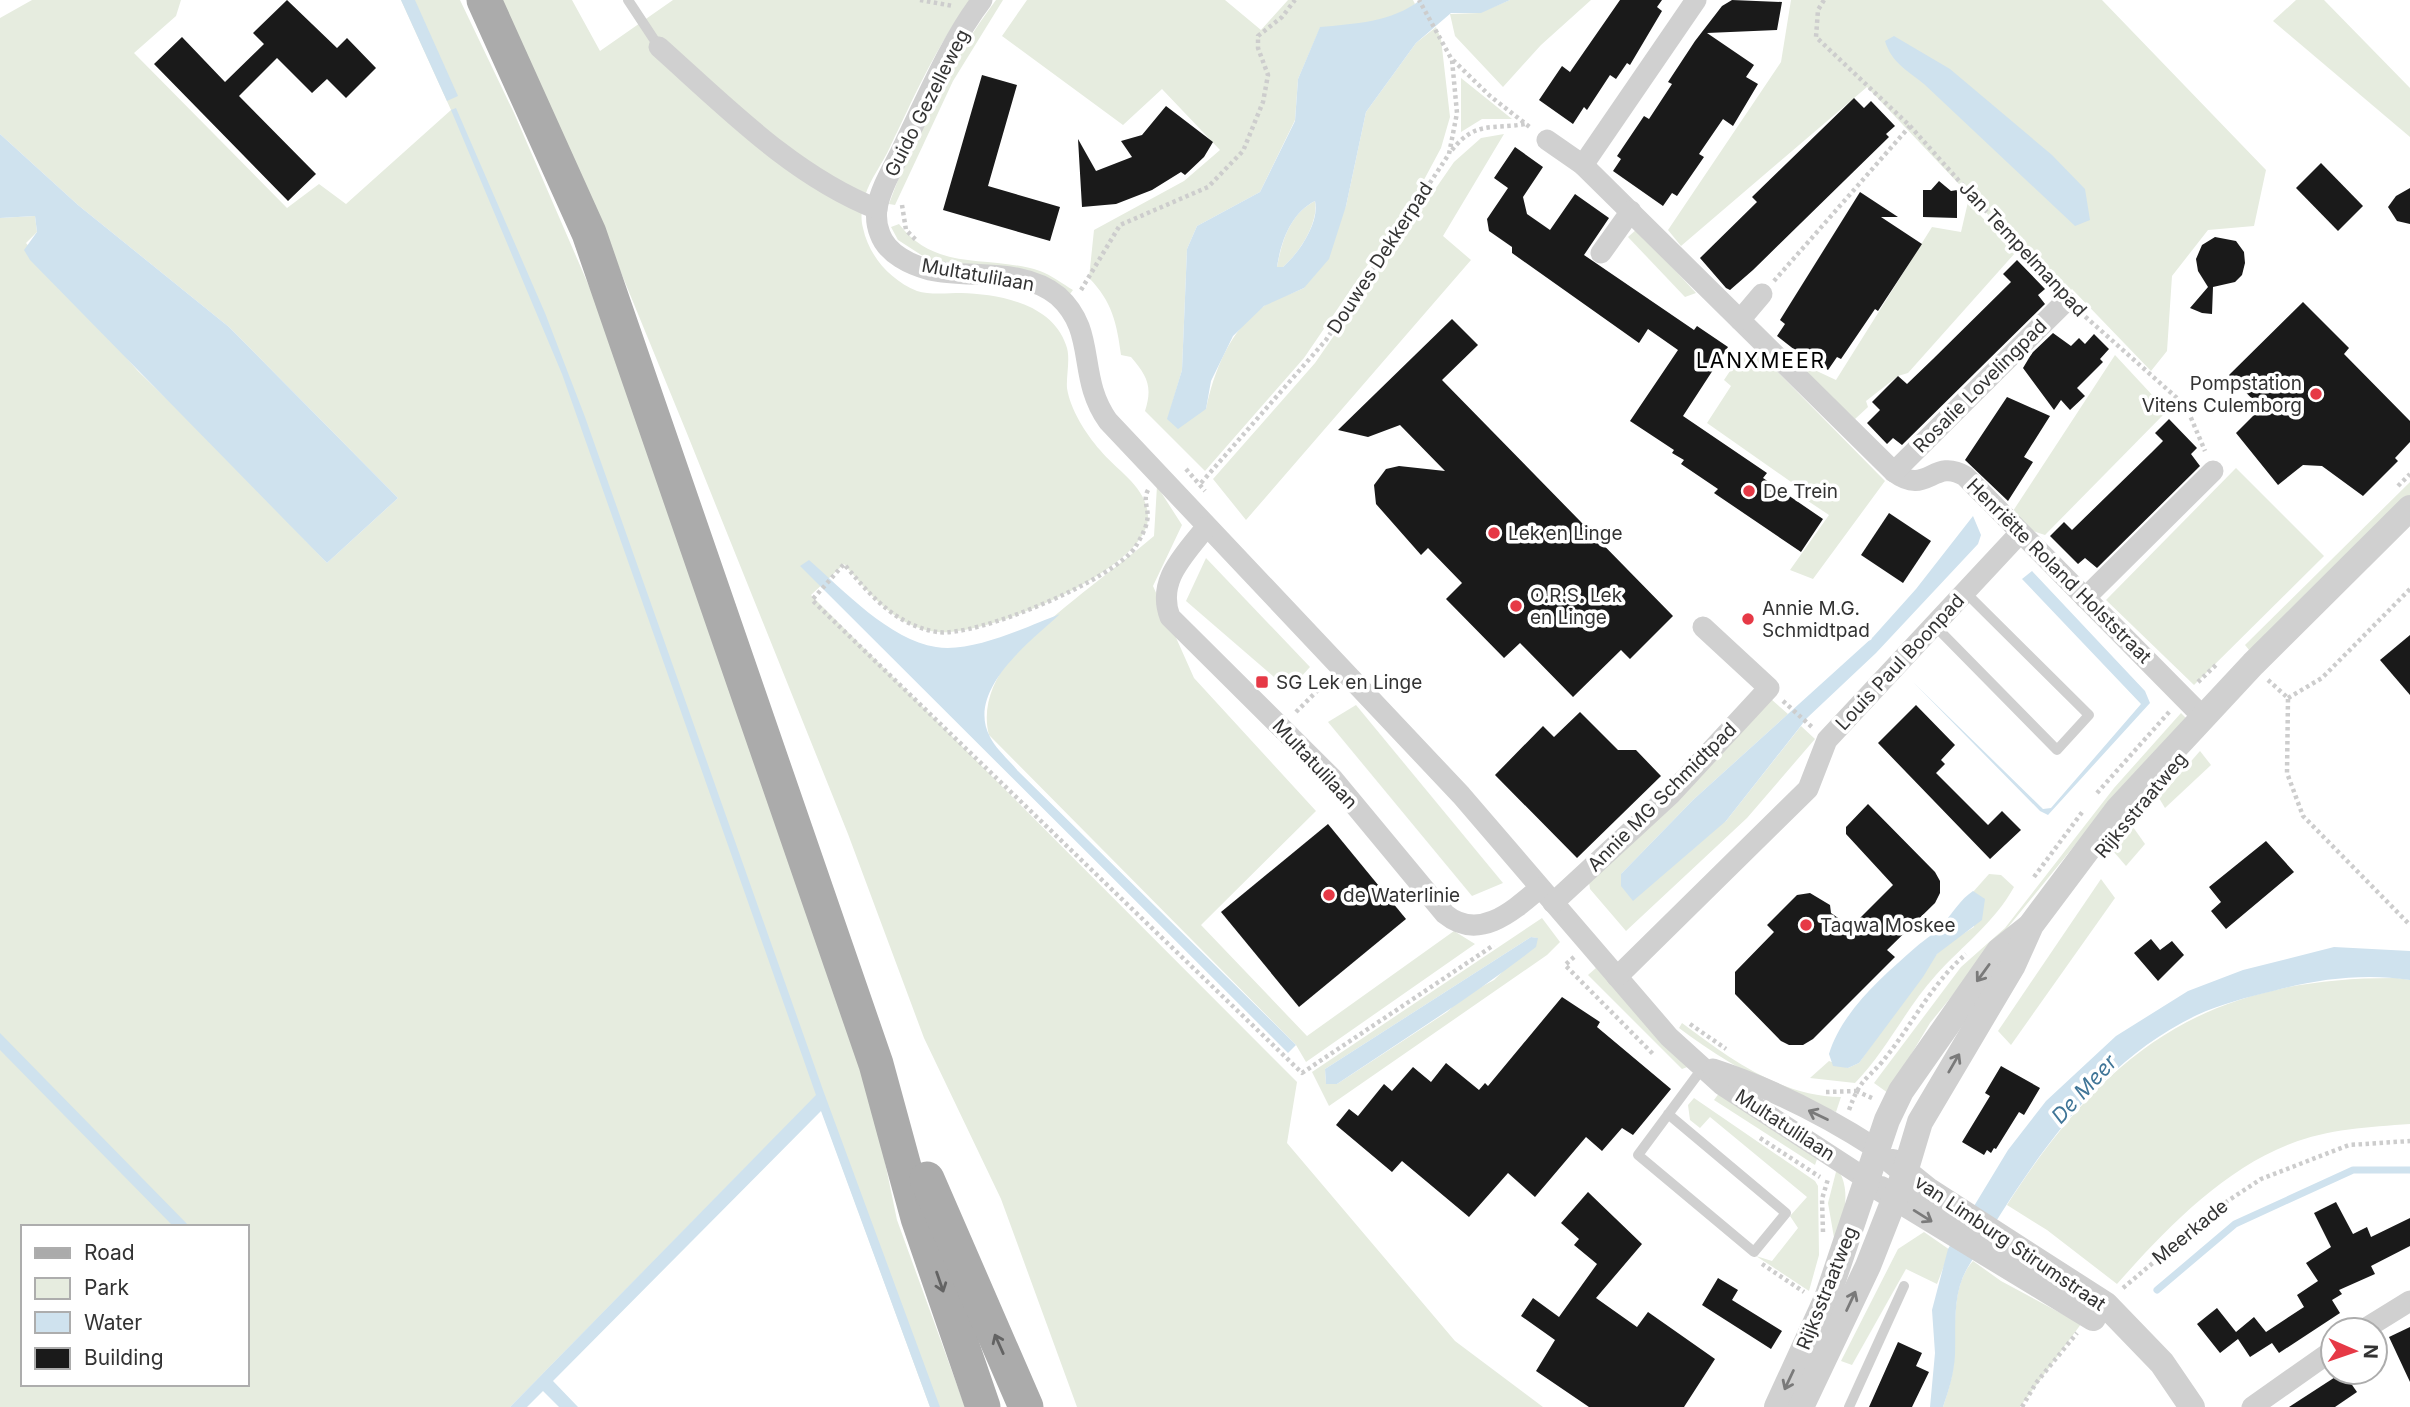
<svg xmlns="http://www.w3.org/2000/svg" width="2410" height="1407" viewBox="0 0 2410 1407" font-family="Inter,sans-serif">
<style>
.green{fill:#e6ecdf;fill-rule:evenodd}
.water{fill:#cfe2ee;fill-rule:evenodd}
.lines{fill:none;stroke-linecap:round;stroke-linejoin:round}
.stream{stroke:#cfe2ee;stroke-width:7}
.building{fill:#1a1a1a}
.path{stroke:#cdcdcd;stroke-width:4.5;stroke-dasharray:3.5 3.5;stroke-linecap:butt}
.service{stroke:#d0d0d0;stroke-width:10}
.minor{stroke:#d0d0d0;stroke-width:21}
.tertiary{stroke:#d0d0d0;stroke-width:26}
.primary{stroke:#ababab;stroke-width:35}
.oneway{stroke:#7a7a7a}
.oneway2{stroke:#636363}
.poi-dot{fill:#e63946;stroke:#fff;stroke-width:2.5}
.labels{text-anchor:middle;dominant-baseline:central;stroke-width:7;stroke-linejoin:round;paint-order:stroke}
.street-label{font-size:19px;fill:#333;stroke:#fff}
.poi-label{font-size:19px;fill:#333;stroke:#fff;text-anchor:start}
.neighbourhood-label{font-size:21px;letter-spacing:2px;fill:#000;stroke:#fff}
.water-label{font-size:21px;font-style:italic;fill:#3f7597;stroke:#fff}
</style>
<rect width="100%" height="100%" fill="#fff"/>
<g class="green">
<path d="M32,0h149l-5,16 -42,37 153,155 32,-24 27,20 105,-94 -50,-110h59l54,113 81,187 265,742 37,178 68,187h-35l-114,-311 -306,311h-510v-1189l35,-2 2,16 -11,11 112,128 79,77 110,115 71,-65 -169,-171 -151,-122 -78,-71v-116zM23,1227h224v157h-224z"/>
<path d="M502,0h70l28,51 73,-51h298c-34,44 -57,97 -81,147 -7,16 -20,32 -25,49 -3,10 -5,21 -2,32 6,28 27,52 54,63 12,4 31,2 44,2 37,1 91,10 105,52 5,12 0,30 1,43 3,21 19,46 33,62 17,21 49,38 48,69 -4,52 -163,118 -210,113 -42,-4 -68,-38 -94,-68l-33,31 486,487 -10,61 168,198 88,66h-466l-76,-208 -77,-161 -76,-204 -162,-403 -105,-256z"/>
<path d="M996,0h7l-50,81 -58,124 -6,-1c26,-70 62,-144 107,-204z"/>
<path d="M1027,0h198l36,30 27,-30h125l2,4c-23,20 -67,21 -95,24l-22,51 -3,41 -35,72 -63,34 -10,23 -5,121 -14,48 38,-9c8,-38 24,-80 58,-103 11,-8 28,-12 40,-18l42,-82 20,-94 50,-69 20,-16 5,12 9,78 -9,31 -23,43 -114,167 -99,113 -60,-60c8,-25 2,-35 -14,-54l-10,-2c-4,-31 -9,-54 -32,-77l5,-48 90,-49 36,-31 -58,-61 -39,36 -121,-89z"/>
<path d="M1510,0h81l-50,45 -38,42 -48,-51 -5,-22 29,-1z"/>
<path d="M1791,0h311l164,170 -12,56 -46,4 -36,46 -5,75 -16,20 -79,-82 -7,7 -198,-209 -186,159 -13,-16 113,-168z"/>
<path d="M2296,0h28l86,88v49l-137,-116z"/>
<path d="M1461,78l51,41h-30l-21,13z"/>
<path d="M1504,134l-61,102 28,24 -225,260 -33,-41 102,-116 139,-201 27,-24z"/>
<path d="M1315,201c4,22 -16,52 -32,66h-6c5,-27 13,-53 38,-66z"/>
<path d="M1968,202l47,51 -107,120 -10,3 -32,25 2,6 -13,12 -64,-60 45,21 96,-153 29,5z"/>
<path d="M899,224c38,49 88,30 141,47 11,4 23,13 33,19l-3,4 -141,-34 -31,-20 -7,-13z"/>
<path d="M1637,229l59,64 -11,4 -57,-60z"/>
<path d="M1748,351h8l6,5 123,125 -72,98 -23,-9 39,-55 -21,-14 3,-5 -104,-73 24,-37 -7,-6 16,-24z"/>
<path d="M2115,355l52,56 -122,124 -21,-7 -11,-17z"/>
<path d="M2236,468l88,88 -130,129 -88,-85z"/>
<path d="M2410,482v16l-156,158 -9,-11z"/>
<path d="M1157,486l25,39 -29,61 41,92 122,133 -115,114 106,111 147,-105 21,13 -169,118 -10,-17 -307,-310c-7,-26 3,-54 21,-75 37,-44 99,-86 144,-124z"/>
<path d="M1206,558l104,109 -21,23 -103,-89z"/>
<path d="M1771,699l17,15 -95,86 -72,74 105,-53 75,-95 14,13 -68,79 -121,113 -36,-42 -1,-7z"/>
<path d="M1356,705l147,178 -31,13 -144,-174z"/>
<path d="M2181,713l6,6 -77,83 -180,221 -42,70 -14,-10 87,-116 44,-39 109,-140z"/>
<path d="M2200,751l11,14 -46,43 -6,-10z"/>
<path d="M2133,827l12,17 -19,22 -12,-14z"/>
<path d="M1989,874l12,1 13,12c-20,36 -51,58 -78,88 -30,33 -49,75 -81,108l-45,-5 19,-17 19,7 11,-5 75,-106 10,-11 30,-19 -1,-35z"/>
<path d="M2101,879l14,19 -104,147 -13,-14z"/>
<path d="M1542,918l18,24 -13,13 -218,151 -17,-34zM1531,937l6,1 -43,42 -31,17 -16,15 -110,72h-11l-1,-15z"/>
<path d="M1596,968l94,98 -8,3 -94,-94z"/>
<path d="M2397,978l13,2v144c-41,3 -82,5 -120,20 -68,26 -126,87 -173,140l-70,-54 -40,-25c100,-156 200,-228 390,-227z"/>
<path d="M1682,1023c47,35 99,74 159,74l-5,15c-57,-20 -108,-47 -157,-84z"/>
<path d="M1720,1092l98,64 -3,9 -101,-65z"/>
<path d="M1694,1098l121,83 3,5 1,69 -10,36 -53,-35 16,5 26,-33 -8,-12 17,-19 -97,-80 -10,11 -10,-8 -2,-15z"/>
<path d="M1837,1168c17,24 4,55 -1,81l-8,-46z"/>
<path d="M1924,1232l26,18 -13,34 -31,-15 -54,96 -11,-4 57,-112z"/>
<path d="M1973,1261l28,20 80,43 -61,83h-77c4,-12 8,-25 10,-38 5,-34 -5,-80 20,-108z"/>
</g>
<g class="water">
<path d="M401,0h14l43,96 -11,5z"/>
<path d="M1420,0h90l-29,13h-30l-35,30 -50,69 -20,94 -17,53 -25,29 -40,18 -31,30 -22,45 -5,28 -28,20 -11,-10 15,-49 5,-121 10,-23 63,-34 35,-71 3,-42 22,-52c33,-3 73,-5 100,-27zM1315,201c5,21 -16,52 -32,66h-6c4,-26 14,-54 38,-66z"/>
<path d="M1894,36l56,33 102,86 33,34 5,31 -15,6 -151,-142c-16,-13 -33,-22 -39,-43z"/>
<path d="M456,108l89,205 40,104 238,673 117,317h-10l-109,-296 -268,270 25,26h-19l-16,-16 -16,16h-17l306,-312 -254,-721 -111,-264z"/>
<path d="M0,134l78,71 151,122 169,171 -71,65 -297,-303 -6,-10 13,-18 -2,-16 -35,2z"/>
<path d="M1973,516l8,19 -3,9 -102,109 -69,65 -81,103 -93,80 -12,-15v-12l72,-74 180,-163 43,-48z"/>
<path d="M809,560c34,30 81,80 127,87 37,6 90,-20 124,-33 -29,27 -95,76 -70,123 6,12 19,23 28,34l278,274 -8,8 -488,-487z"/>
<path d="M2032,571l113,120 5,12 -102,112 -8,-4 -127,-129 130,127 8,-1 90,-104 -119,-125z"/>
<path d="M1973,891l12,8 -3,21 -45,34 -14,23 -64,86 -11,5 -15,-2 -4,-12c13,-43 54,-78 87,-107 9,-8 21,-15 28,-24 10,-12 16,-23 29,-32z"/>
<path d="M1531,937l7,1 -2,9c-63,49 -132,92 -199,137h-11l-1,-15z"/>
<path d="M2334,947l76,4v29c-46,-7 -93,-1 -137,11 -25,6 -52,13 -76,24 -105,50 -171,156 -229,252 -16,26 -12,59 -13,88 -1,18 -6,35 -12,52h-13l5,-54 -3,-43 16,-61 60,-99 38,-49 70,-65 72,-45 55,-21z"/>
<path d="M0,1033l190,194h-16l-174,-177z"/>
</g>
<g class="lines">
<path class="stream" d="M2157,1290l78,-66 118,-54h57"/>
</g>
<g class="building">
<path d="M287,0l50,48 10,-10 29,30 -30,30 -19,-19 -15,14 -35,-35 -38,38 77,78 -28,27 -134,-137 28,-27 43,45 39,-38 -11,-11z"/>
<path d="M1620,0h42l-5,7 5,4 -32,54 -3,-2 -11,16 -6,-4 -23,35 -3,-3 -11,17 -34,-24 23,-34 8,6z"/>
<path d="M1732,0l50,2 -5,28 -70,3 47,32 -8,12 12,7 -25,42 -10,-7 -24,35 5,3 -27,39 -5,-3 -9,13 -50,-35 8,-12 -4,-3 27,-40 5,3 23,-35 -4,-2 27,-41 27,-35z"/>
<path d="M982,75l35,10 -29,101 72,21 -10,34 -107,-31z"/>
<path d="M1854,98l10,10 7,-7 24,25 -9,8 3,3 -136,133 -23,20 -4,-2 -26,-30 57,-56 -5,-5z"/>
<path d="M1166,106l47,36 -9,15 -19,18 -4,-3 -29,18 -36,14 -34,3 -4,-68 18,32 36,-14 -11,-16 21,-6z"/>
<path d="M1515,147l28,20 -20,30 4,17 23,16 25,-36 34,24 -25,37 110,75 3,-4 31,21 -45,69 84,57 -4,5 60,41 -22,33 -87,-59 4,-4 -37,-25 3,-4 -12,-7 2,-3 -44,-29 48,-71 -30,-21 -9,14 -127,-90v-6l-23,-16 -2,-12 21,-31 -14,-10z"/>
<path d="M2321,163l42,43 -25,25 -42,-43z"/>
<path d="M1939,181l12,10 6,-1v28l-34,-1v-27h8z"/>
<path d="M2410,188v36l-13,-3 -9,-14 8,-11z"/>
<path d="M1860,192l38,25h-17l41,27 -44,67 -3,-2 -34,50 -4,-2 -9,13 -12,-8 -2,3 -37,-29 8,-12 -5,-4z"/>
<path d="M2215,237l21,4 8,11 1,11 -3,12 -7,7 -22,5 -1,27 -10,-1 -12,-5 18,-21 -10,-16 -2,-12 6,-14z"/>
<path d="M2017,260l28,29 -7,6 7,9 -143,141 -9,-7 -6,6 -20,-21 13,-13 -8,-8 26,-26 9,8 26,-25 78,-77 -8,-8z"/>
<path d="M2303,302l46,46 -5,6 66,67v21l-15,16 3,3 -35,35 -41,-30 -19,-1 -25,20 -42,-52 25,-25 -32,-33z"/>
<path d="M1452,319l26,26 -36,35 231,236 -43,43 -9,-9 -48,47 -53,-54 -16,15 -58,-59 16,-16 -34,-35 -7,7 -45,-51 -2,-19 12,-16 13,-3 46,5 -45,-46 -32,12 -30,-7z"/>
<path d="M2053,333l18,13 8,-8 6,6 9,-10 15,15 -9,10 3,3 -26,26 8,8 -15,14 -9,-10 -7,10 -31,-42 9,-15z"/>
<path d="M2007,397l43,19 -26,41 9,5 -25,39 -43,-41z"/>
<path d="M2169,419l28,29 -6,6 9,12 -103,102 -12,-10 -7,6 -28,-28 14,-14 8,8 79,-77 12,-12 -8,-8z"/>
<path d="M1889,513l42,28 -28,42 -42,-28z"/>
<path d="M2410,635v60l-30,-35z"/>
<path d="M1916,705l39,40 -14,15 4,4 -9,9 52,52 14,-14 19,19 -31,29 -112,-116z"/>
<path d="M1580,712l38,38h18l25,26 -84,82 -82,-83 48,-49 11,11z"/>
<path d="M1868,804l67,68 5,9v12l-5,10 -48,47 8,7 -82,82 -10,6h-14l-8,-4 -46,-47v-22l39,-40 -7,-7 30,-30 13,-2 20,12 1,8 20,14 42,-42 -47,-51v-7z"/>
<path d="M1328,824l78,95 -107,88 -78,-95z"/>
<path d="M2266,841l28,31 -68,57 -15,-18 10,-9 -12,-15z"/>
<path d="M2151,939l9,11 12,-9 12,14 -26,26 -24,-28z"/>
<path d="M1562,997l38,25 -3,5 74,62 -38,46 -11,-7 -20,23 -16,-14 -51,60 -27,-24 -39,44 -67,-56 -10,11 -56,-47 13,-16 9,7 26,-32 8,7 21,-24 18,15 15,-19 33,27 6,-7 3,3z"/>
<path d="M2001,1066l39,22 -16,27 -5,-3 -23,37 -2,-1 -3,5 -4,-3 -3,5 -22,-13 28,-46 -5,-3z"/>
<path d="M1588,1192l54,52 -46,54 41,29 11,-15 67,47 -31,48h-95l-53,-36 19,-31 -34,-24 12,-18 26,19 38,-53 -23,-19 5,-6 -18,-16z"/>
<path d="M2336,1202l17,32 14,-7 4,10 39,-19v28l-39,20 4,8 -36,16 3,4 -10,6 8,13 -61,40 -7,-10 -22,14 -12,-18 -18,14 -23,-29 20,-16 19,24 18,-15 12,15 38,-25 -7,-12 21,-14 -12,-18 25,-16 -17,-34z"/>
<path d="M1718,1278l20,12 -6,10 50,31 -11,18 -69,-44z"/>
<path d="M2410,1327v55l-21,-45z"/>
<path d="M1898,1342l24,11 -6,13 13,6 -17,35h-43z"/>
<path d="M2343,1372l14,20 -22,15h-46z"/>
</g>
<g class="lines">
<g class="path">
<path d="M920,0l33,6"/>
<path d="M1824,0l-6,10 -2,27 94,89 144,161"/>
<path d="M1453,60l37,36 41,32"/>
<path d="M1452,150c24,-30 40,-20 73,-26"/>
<path d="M902,205l4,25 10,10"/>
<path d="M1774,281l136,-155"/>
<path d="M1081,290l39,-65 88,-38 35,-36 20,-49 5,-27 -10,-27v-12l24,-19 13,-17"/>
<path d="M2080,312l106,94 19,45"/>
<path d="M1186,469l19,22"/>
<path d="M1201,483l125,-143 123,-186 8,-41 -5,-53 -33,-60"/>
<path d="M2398,486l12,-12"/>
<path d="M1148,490c-6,11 2,20 -1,31 -1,8 -7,18 -11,25 -20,33 -160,92 -199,86 -42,-7 -67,-37 -93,-68l-32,36 490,473 192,-128"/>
<path d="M2268,680l20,18 -1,75 16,43 107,109"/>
<path d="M2198,682l19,-18"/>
<path d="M2288,698l34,-20 88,-89"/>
<path d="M1783,701l30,27"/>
<path d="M1296,712l31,-31"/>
<path d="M2097,793l73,-82"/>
<path d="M2034,877l49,-66"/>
<path d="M1574,957l-9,8 89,90"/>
<path d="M1690,1024l36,25"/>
<path d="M1856,1091l16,7"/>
<path d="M1826,1092l30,-1"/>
<path d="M1849,1110c11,-30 14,-27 33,-48 30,-36 48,-77 84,-108"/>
<path d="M1760,1138l60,39"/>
<path d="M1823,1232l-1,-33 6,-20"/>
<path d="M1762,1264l42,28"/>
<path d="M2123,1288l100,-84 38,-25 88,-34 61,-4"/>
<path d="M2022,1407l14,-24 41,-50"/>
</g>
<g class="service">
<path d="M628,0l31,47"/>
<path d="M1934,625l123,125 32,-35 -124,-123"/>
<path d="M1668,1114l118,99 -32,39 -116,-97 66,-89"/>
<path d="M1849,1407l55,-121"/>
</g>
<g class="minor">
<path d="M982,0c-31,40 -55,98 -78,145 -9,20 -23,41 -27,63 -1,8 0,19 3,26 7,20 31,31 50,36 41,9 93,-3 128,26 40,36 18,80 50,125l353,374 208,242 53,48 146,95"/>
<path d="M659,47c66,59 134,129 218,162"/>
<path d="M1547,140l36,25 311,307c33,25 39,-15 71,4l238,241"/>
<path d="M1583,165l113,-165"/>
<path d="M1601,253l30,-42"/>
<path d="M1740,320l22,-26"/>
<path d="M1894,472l172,-171"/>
<path d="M1206,527c-21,28 -50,53 -36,90l163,162 112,135c34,28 68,-3 95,-26"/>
<path d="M2085,598l128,-127"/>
<path d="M1553,903l117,-108 99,-107 -66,-61"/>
<path d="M1617,977l191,-188 19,-49 192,-206"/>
<path d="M1713,1069c58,19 113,47 164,80"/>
<path d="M2363,1330l47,-29"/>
<path d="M2252,1407l81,-57"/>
</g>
<g class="tertiary">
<path d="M1893,1162l36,29 177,114 56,58 30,44"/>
<path d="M1881,1189l212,129"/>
<path d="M1777,1407l50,-109 60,-178 14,-29 98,-140 29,-23"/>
<path d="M1801,1407l67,-141 37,-94 15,-50 93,-157 18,-40 87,-116 135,-145 157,-156"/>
</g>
<g class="primary">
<path d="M484,0l105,233 287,831 42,154 65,189"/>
<path d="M927,1179l99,228"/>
</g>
</g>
<defs><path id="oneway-shaft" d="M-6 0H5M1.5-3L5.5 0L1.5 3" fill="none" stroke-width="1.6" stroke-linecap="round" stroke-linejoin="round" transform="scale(1.75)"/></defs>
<g class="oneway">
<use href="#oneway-shaft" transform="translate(1983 973) rotate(126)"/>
<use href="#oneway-shaft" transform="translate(1954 1063) rotate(-60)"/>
<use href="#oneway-shaft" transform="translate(1818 1115) rotate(-154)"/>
<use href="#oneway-shaft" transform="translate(1923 1216) rotate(32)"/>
<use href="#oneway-shaft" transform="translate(1851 1301) rotate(-65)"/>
<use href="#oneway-shaft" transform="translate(1789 1380) rotate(115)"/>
</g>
<g class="oneway2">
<use href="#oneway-shaft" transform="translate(940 1282) rotate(71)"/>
<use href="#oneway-shaft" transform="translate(999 1344) rotate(-114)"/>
</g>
<g class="poi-dot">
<circle cx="2316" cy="394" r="7"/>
<circle cx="1749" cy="491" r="7"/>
<circle cx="1494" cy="533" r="7"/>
<circle cx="1516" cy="606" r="7"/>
<circle cx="1748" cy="619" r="7"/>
<rect x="1255" y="675" width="14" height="14" rx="3.5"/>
<circle cx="1329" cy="895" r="7"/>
<circle cx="1806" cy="925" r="7"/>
</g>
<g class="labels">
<g class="street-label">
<text transform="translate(927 103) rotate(-63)">Guido Gezelleweg</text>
<text transform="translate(2023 249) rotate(47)">Jan Tempelmanpad</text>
<text transform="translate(1380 258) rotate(-57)">Douwes Dekkerpad</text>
<text transform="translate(978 275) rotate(10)">Multatulilaan</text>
<text transform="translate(1980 386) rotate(-45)">Rosalie Lovelingpad</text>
<text transform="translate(2059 571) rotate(45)">Henriëtte Roland Holststraat</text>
<text transform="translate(1900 662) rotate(-47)">Louis Paul Boonpad</text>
<text transform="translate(1315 764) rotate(47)">Multatulilaan</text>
<text transform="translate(1662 797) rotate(-45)">Annie MG Schmidtpad</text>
<text transform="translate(2141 805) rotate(-50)">Rijksstraatweg</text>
<text transform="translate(1785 1125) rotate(33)">Multatulilaan</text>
<text transform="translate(2190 1232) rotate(-39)">Meerkade</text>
<text transform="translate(2010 1243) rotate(34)">van Limburg Stirumstraat</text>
<text transform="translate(1827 1288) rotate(-68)">Rijksstraatweg</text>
</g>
<g class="poi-label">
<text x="2302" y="383" text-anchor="end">Pompstation<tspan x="2302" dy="22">Vitens Culemborg</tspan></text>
<text x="1763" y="491">De Trein</text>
<text x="1508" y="533">Lek en Linge</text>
<text x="1530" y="595">O.R.S. Lek<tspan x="1530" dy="22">en Linge</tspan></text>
<text x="1762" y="608">Annie M.G.<tspan x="1762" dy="22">Schmidtpad</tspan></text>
<text x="1276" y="682">SG Lek en Linge</text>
<text x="1343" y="895">de Waterlinie</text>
<text x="1820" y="925">Taqwa Moskee</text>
</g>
<g class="neighbourhood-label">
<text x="1761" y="360">LANXMEER</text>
</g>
<g class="water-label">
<text transform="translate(2084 1089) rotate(-47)">De Meer</text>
</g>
</g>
<rect x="21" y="1225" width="228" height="161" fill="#ffffff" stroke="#adadad" stroke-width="2"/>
<rect x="35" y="1248" width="35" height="10" fill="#ababab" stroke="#adadad" stroke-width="2"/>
<text x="84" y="1260" font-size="21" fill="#333333">Road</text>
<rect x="35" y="1278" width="35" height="21" fill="#e6ecdf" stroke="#adadad" stroke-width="2"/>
<text x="84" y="1295" font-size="21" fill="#333333">Park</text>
<rect x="35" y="1312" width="35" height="21" fill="#cfe2ee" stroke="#adadad" stroke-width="2"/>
<text x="84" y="1330" font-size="21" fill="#333333">Water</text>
<rect x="35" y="1348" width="35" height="21" fill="#1a1a1a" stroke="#adadad" stroke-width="2"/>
<text x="84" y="1365" font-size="21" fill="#333333">Building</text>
<g transform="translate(2354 1351) rotate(92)"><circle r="33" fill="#ffffff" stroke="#adadad" stroke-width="2"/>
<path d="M0-5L12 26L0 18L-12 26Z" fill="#e63946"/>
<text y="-10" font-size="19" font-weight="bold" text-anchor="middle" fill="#333333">N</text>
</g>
</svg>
